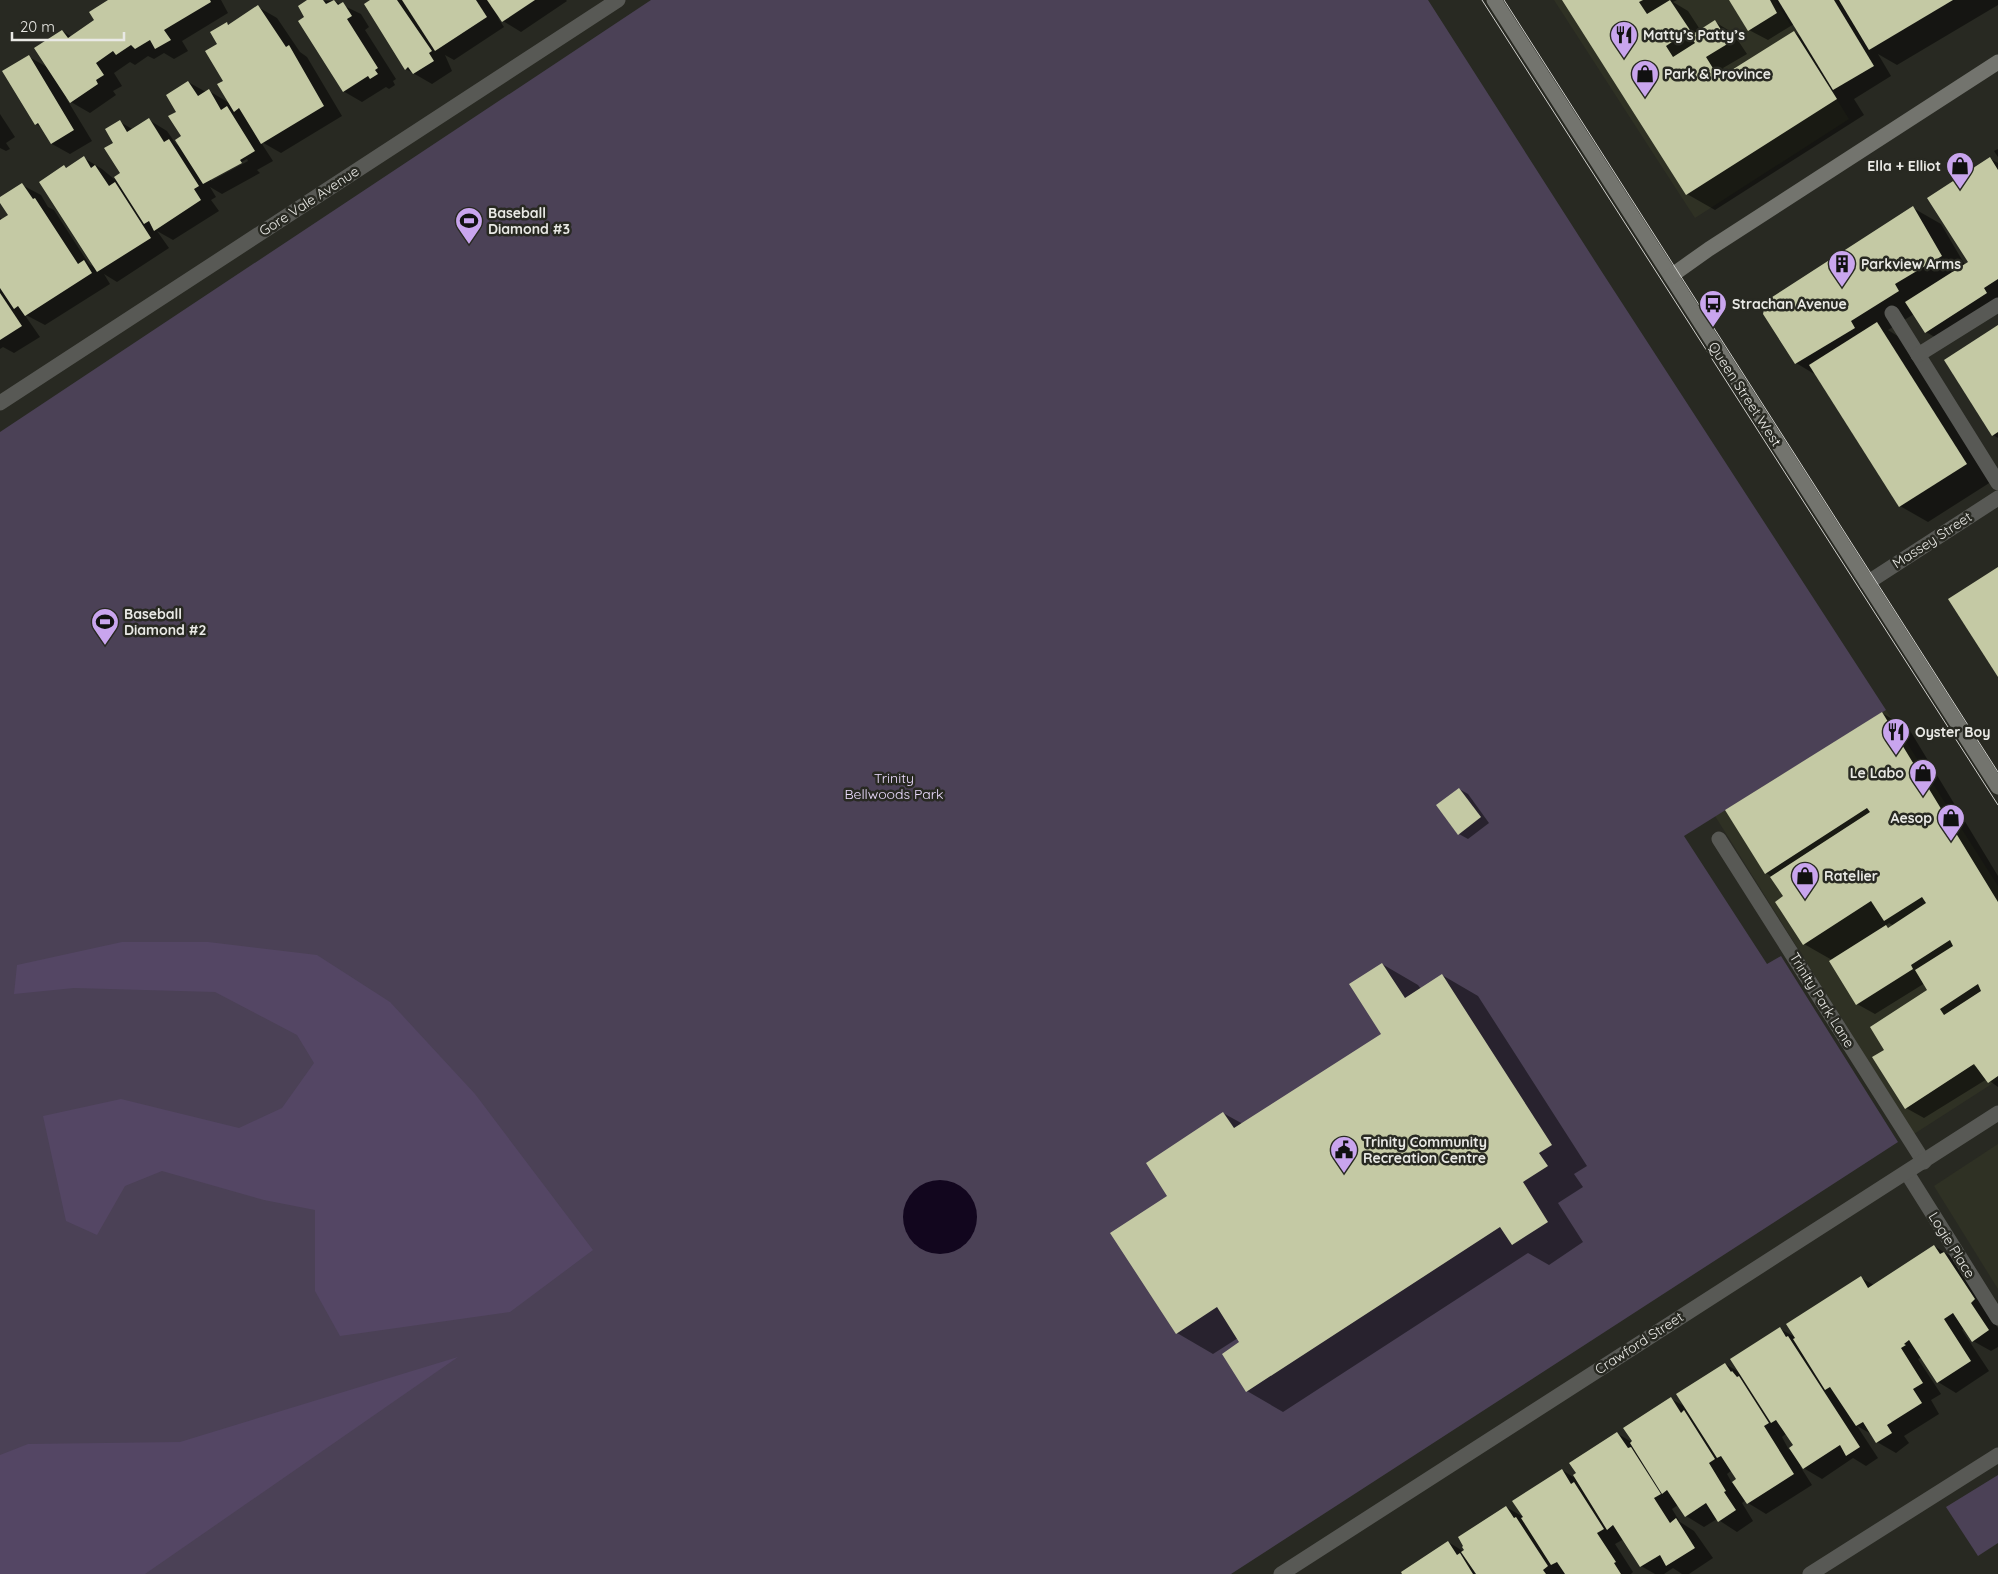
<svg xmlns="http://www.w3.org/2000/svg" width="1998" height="1574" viewBox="0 0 1998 1574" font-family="Quicksand,sans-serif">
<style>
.built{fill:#2f3124}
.green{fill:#4b4156}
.forest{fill:#544664}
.water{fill:#12061e}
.shadow{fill:#0007;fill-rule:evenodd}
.building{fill:#c4c9a4;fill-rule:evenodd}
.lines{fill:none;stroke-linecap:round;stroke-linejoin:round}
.lane{stroke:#585955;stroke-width:15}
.street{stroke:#585955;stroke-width:15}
.secondary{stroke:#73746e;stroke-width:15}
.tram{stroke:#d1d1cd;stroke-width:1}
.labels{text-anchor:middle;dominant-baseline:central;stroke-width:5;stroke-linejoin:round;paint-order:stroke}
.poi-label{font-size:14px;font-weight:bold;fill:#e9e9e5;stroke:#282922;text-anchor:start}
.street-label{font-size:14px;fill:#e9e9e5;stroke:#282922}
.park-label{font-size:14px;fill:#edddff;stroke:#282922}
</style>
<rect width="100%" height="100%" fill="#282922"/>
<g class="built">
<path d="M1554,0h221l74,119 -154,99z"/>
<path d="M1886,710l112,176v194l-84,54 -199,-318z"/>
<path d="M1998,1144v145l-64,-103z"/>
</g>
<g class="green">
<path d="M651,0h777l172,269 286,441 -202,126 83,128 14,-8 117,186 -667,432h-1231v-1142z"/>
<path d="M1998,1475v68l-20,13 -32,-49z"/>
</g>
<g class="forest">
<path d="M122,942h86l109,13 73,47 85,92 118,156 -83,62 -170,24 -25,-45v-81l-51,-10 -102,-29 -37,15 -28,49 -31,-14 -23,-105 78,-17 118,29 43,-20 32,-45 -17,-28 -82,-43 -141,-4 -60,6 3,-29z"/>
<path d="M458,1357l-313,217h-145v-119l28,-11 152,-2z"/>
</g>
<circle class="water" cx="940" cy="1217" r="37"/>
<g class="shadow">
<path d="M110,0h111l7,13 -46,28 6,10 -14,8 -10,-6 -10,6 -6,-3 -13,9 -5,-3 -16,11 8,13 -9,5 3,4 -26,18 -19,-11 -3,-5 -2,1 26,43 -22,13 -18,-10 -10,-16 -6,-4 -7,-67 20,11 13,-37 10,6 24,-16z"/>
<path d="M309,0l25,1 27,13 8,13 -4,3 31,49 -3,2 2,4 -6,4 -3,-2 -24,15 -19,-11 -37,-74z"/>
<path d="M371,0h195l1,1 -46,31 -23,-14 6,9 -50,33 -9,-5 7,16 -20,13 -26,-15z"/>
<path d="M1564,0h113l-4,2 15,9 13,20 14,-9 18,11 14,21 -24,14 4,6 67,-42 8,5 -8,-13 -26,16 -19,-10 -18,-30h267v5l-101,60 -19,-11 13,22 -37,23 10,16 -149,95 -28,-16z"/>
<path d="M258,7l19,11 23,34 7,5 35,59 -61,37 -21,-12 13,20 -16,9 3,3 -38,21 -12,-7 6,10 -5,3 8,11 -46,29 -16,-9 12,17 -52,34 -13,-8 6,10 -65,41 -21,-11 16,23 -26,16 -11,-6 -3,2v-131l3,2 7,-4 -10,-17 22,-14 19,10 7,12 6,3 35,54 8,5 -33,-103 3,2 17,-10 18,11 12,10 8,-5 -7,-31 5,-21 14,8 15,-10 18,11 9,13 5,3 2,-10 -5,-25 10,-30 18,10 3,-1 22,13 -6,-23 -6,-37 8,-21 3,2zM247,159l1,2 -37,20v-3z"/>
<path d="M0,114l15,23 -9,6 4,6 -4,2 -6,-3z"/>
<path d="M1998,149v8l-4,-6z"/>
<path d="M1990,159l8,4v145l-53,35 -19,-11 -12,-18 -26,16 16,10 90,140 -66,42 -28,-16 -84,-131 -20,-12 -31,-49 148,-106 28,16 24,41 4,-3z"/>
<path d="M1998,326v112l-5,-3z"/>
<path d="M1882,713l27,16 89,147v211l-11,-8 -63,39 -18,-10 -20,-58 42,-58 -3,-9 -50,31 -18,-10 -25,-44 -28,-16 -19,-47 -13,-20 -6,-4zM1889,923l5,3 -5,2 -4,-2zM1968,1062l10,3v3z"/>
<path d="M1459,789l9,5 21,29 -21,16 -9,-5z"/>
<path d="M1382,964l36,21 3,4 21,-14 36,21 109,170 -13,8 9,13 -25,16 25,39 -34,23 -21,-12 -245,159 -36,-21 -6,-48 -3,-5 -25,16 -36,-21 -8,-137 54,-83 20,11 140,-90z"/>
<path d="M1934,1246l18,11 46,71v19l-7,4 -18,-10 -8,-13 -3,2 27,41 -33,22 -18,-11 -16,-25 -4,2 23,35 -10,6 8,14 -35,22 5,7 -13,10 -19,-11 -4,-7 -16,-9 21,32 -12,8 -13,-8 -31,21 -22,-13 12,19 -46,29 -18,-11 -2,-3 -4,3 11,18 -16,11 -20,-13 -13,8 -18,-11 -8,-11 -6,4 8,13 14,9 19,27 -24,16h-7l-9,-6 -9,6h-9l-14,-8 -17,-27 -9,5 18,28 -2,2h-228l45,-32 20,12 38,-47 19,11 37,-48 11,7 5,-3 40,-40 17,10 36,-45 15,8 39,-43 16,9 39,-44 17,9 64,-60 13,7zM1787,1433l8,13 -6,4 -7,-13zM1732,1470l6,9 -6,4 -5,-9z"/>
</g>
<g class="building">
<path d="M108,0h102l1,2 -47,28 7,10 -16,9 -5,-9 -15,9 -4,-4 -15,10 -3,-4 -17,12 8,12 -8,5 2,4 -28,19 -36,-55 28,-18 6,8 26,-18 -5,-8z"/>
<path d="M307,0h16l3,4 8,-4 4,5 5,-3 9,14 -5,3 31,49 -3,2 3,4 -8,5 -2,-3 -25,16 -45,-71 6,-4 -6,-11z"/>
<path d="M370,0h27l35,51 -3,2 5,8 -21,13 -5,-7 -3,3 -41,-66z"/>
<path d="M402,0h74l11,17 -52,34z"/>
<path d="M487,0h48l-33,22z"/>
<path d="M1562,0h81l-4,2 8,12 23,-14 20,30 -24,16 7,11 22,-14 -5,-7 25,-16 14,23 -23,14 13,21 75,-47 43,68 -151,96z"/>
<path d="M1729,0h41l7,13 -29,18z"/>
<path d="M1778,0h56l40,66 -41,24z"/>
<path d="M1839,0h114l-84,50z"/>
<path d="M258,5l28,42 3,-2 35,61 -63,38 -22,-36 -5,4 -17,-28 6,-3 -18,-30 12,-7 -7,-12 17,-10 1,3z"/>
<path d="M29,55l45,75 -23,14 -13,-21 -3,2 -33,-54z"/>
<path d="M188,81l10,15 11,-7 12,21 6,-4 28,45 -15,9 2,3 -39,21 -28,-44 6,-4 -13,-20 8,-4 -10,-17z"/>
<path d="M149,118l15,24 5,-3 30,47 -5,3 7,11 -47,31 -5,-10 -5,3 -30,-47 6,-4 -16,-25 9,-5 -8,-14 15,-9 7,12z"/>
<path d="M84,156l7,12 4,-3 14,21 6,-4 36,56 -54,34 -58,-90 25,-17 2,3z"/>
<path d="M1990,157l8,13v109l-14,9 3,5 -62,40 -20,-31 63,-40 -41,-64z"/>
<path d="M22,183l11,16 2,-1 43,66 6,-4 8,13 -67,43 -7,-10 -4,3 -14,-21v-68l8,-5 -8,-12v-6z"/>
<path d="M1913,206l29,50 -47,28 4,7 -48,30 4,7 -60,36 -32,-50 3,-13z"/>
<path d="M0,293l22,33 -22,14z"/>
<path d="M1877,322l90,142 -68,43 -90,-142z"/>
<path d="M1998,325v107l-6,4 -48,-76z"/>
<path d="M1998,567v110l-50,-78z"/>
<path d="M1882,712l116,190v174l-10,7 -14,-19 -69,45 -33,-52 12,-7 -14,-23 57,-37 -12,-20 38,-24 -3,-6 -39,25 2,4 -57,36 -27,-44 57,-36 2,3 38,-25 -4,-6 -38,24 -13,-20 -68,44 -28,-43 8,-6 -13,-19 100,-65 -3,-4 -102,66 -40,-64zM1978,984l3,7 -37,24 -4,-6z"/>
<path d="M1459,788l22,29 -23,18 -22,-30z"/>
<path d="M1382,963l23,35 37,-24 110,171 -13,8 9,13 -25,16 25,40 -36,23 -12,-18 -254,165 -24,-38 17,-12 -22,-35 -41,27 -66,-101 57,-37 -21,-33 77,-51 11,16 147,-94 -32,-50z"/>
<path d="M1934,1245l6,9 4,-2 31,47 -4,4 18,27 -17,12 -19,-29 -9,6 27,42 -34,22 -28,-43 -5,4 2,1 -5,3 22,35 -10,6 9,14 -35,22 5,8 -16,10 -13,-21 -7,4 -26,-39 -5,3 -32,-51 2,-1 -9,-14 75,-48 7,12z"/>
<path d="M1780,1327l6,10 2,-1 72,111 -14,9 -6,-11 -37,24 -14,-21 4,-3 -17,-25 -5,3 -41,-64z"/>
<path d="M1725,1363l6,9 1,-1 5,6 2,-1 30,47 -5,3 30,48 -47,30 -15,-22 4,-3 -15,-23 -4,2 -41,-64z"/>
<path d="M1671,1397l10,16 3,-3 31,49 -6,4 17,28 -2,1 12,18 -18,12 -12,-19 -21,14 -18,-27 -5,4 -32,-51 2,-2 -9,-13z"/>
<path d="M1617,1432l11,16 3,-1 30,47 -7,4 16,25 6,-5 19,30 -29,18 -6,-11 -20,12 -27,-42 -6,5 -34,-55 3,-2 -7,-10z"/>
<path d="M1562,1469l9,15 3,-2 30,47 -7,4 19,29 -2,1 7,11h-56l-8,-12 -6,3 -30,-47 2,-1 -11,-16z"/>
<path d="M1506,1506l8,12 2,-1 32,49 -5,4 3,4h-70l-15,-22 3,-2 -2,-3 1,-1 -5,-9z"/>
<path d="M1448,1541l9,14 3,-2 13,21h-71l-1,-2z"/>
</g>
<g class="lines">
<g class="lane">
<path d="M1892,313l106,170"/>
<path d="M1918,355l80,-50"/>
<path d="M1719,839l205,323"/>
<path d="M1907,1173l91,145"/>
<path d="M1810,1574l188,-119"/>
</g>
<g class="street">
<path d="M0,403l618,-403"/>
<path d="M1867,583l131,-85"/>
<path d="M1281,1574l717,-461"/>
</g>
<g class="secondary">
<path d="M1494,0l504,787"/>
<path d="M1671,276l38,-27 289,-187"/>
</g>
<g class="tram">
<path d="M1482,0l516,805"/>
<path d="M1504,0l494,772"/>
</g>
</g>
<defs>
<symbol id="restaurant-pin" viewBox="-11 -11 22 30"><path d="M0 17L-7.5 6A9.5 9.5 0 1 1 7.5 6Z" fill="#c9a5ee" stroke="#282922"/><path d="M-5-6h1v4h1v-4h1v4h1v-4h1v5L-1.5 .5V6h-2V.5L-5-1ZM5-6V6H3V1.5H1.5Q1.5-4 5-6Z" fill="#111"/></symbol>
<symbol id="shop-pin" viewBox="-11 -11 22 30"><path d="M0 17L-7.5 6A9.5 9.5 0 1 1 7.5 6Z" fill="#c9a5ee" stroke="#282922"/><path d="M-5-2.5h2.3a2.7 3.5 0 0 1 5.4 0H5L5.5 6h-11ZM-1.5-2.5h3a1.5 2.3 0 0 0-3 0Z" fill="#111"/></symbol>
<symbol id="stadium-pin" viewBox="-11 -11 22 30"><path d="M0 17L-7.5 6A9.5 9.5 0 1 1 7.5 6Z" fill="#c9a5ee" stroke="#282922"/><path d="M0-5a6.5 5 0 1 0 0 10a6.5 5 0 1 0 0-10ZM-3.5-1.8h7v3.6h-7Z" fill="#111"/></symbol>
<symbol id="building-pin" viewBox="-11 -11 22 30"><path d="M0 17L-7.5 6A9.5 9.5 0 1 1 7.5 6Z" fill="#c9a5ee" stroke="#282922"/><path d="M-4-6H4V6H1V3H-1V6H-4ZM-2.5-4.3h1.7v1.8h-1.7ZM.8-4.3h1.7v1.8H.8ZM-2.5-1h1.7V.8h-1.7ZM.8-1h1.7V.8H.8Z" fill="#111"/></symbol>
<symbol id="bus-pin" viewBox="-11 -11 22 30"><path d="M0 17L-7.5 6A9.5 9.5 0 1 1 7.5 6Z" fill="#c9a5ee" stroke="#282922"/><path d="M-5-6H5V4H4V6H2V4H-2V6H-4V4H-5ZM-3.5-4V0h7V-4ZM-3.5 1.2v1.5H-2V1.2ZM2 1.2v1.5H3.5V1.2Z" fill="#111"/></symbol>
<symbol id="civic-pin" viewBox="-11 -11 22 30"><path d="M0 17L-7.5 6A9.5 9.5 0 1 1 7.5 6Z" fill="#c9a5ee" stroke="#282922"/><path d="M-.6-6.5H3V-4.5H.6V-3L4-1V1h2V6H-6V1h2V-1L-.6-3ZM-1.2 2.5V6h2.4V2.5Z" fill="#111"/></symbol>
</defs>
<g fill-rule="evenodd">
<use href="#restaurant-pin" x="1608" y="19" width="32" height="43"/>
<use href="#shop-pin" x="1629" y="58" width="32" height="43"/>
<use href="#shop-pin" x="1944" y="150" width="32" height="43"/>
<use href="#stadium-pin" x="453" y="205" width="32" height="43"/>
<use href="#building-pin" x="1826" y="248" width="32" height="43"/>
<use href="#bus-pin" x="1697" y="288" width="32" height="43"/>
<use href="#stadium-pin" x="89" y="606" width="32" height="43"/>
<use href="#restaurant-pin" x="1880" y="716" width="32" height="43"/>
<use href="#shop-pin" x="1907" y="757" width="32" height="43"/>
<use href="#shop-pin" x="1935" y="802" width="32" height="43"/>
<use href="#shop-pin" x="1789" y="860" width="32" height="43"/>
<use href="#civic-pin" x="1328" y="1134" width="32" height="43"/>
</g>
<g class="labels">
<g class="poi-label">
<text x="1643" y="35">Matty’s Patty’s</text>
<text x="1664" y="74">Park &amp; Province</text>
<text x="1941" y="166" text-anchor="end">Ella + Elliot</text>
<text x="488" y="213">Baseball<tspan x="488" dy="16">Diamond #3</tspan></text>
<text x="1861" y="264">Parkview Arms</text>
<text x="1732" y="304">Strachan Avenue</text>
<text x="124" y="614">Baseball<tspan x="124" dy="16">Diamond #2</tspan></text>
<text x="1915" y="732">Oyster Boy</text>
<text x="1904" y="773" text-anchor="end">Le Labo</text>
<text x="1932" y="818" text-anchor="end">Aesop</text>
<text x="1824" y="876">Ratelier</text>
<text x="1363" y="1142">Trinity Community<tspan x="1363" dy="16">Recreation Centre</tspan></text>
</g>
<g class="street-label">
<text transform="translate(309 201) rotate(-33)">Gore Vale Avenue</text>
<text transform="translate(1745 394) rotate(57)">Queen Street West</text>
<text transform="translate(1932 540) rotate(-33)">Massey Street</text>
<text transform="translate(1822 1000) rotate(58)">Trinity Park Lane</text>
<text transform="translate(1952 1245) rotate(58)">Logie Place</text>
<text transform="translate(1639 1343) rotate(-33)">Crawford Street</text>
</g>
<g class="park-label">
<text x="894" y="778">Trinity<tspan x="894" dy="16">Bellwoods Park</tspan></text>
</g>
</g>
<path d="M12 32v8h112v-8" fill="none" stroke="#e9e9e5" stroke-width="2.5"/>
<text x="20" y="32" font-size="15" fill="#e9e9e5" stroke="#282922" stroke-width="4" paint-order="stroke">20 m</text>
</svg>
